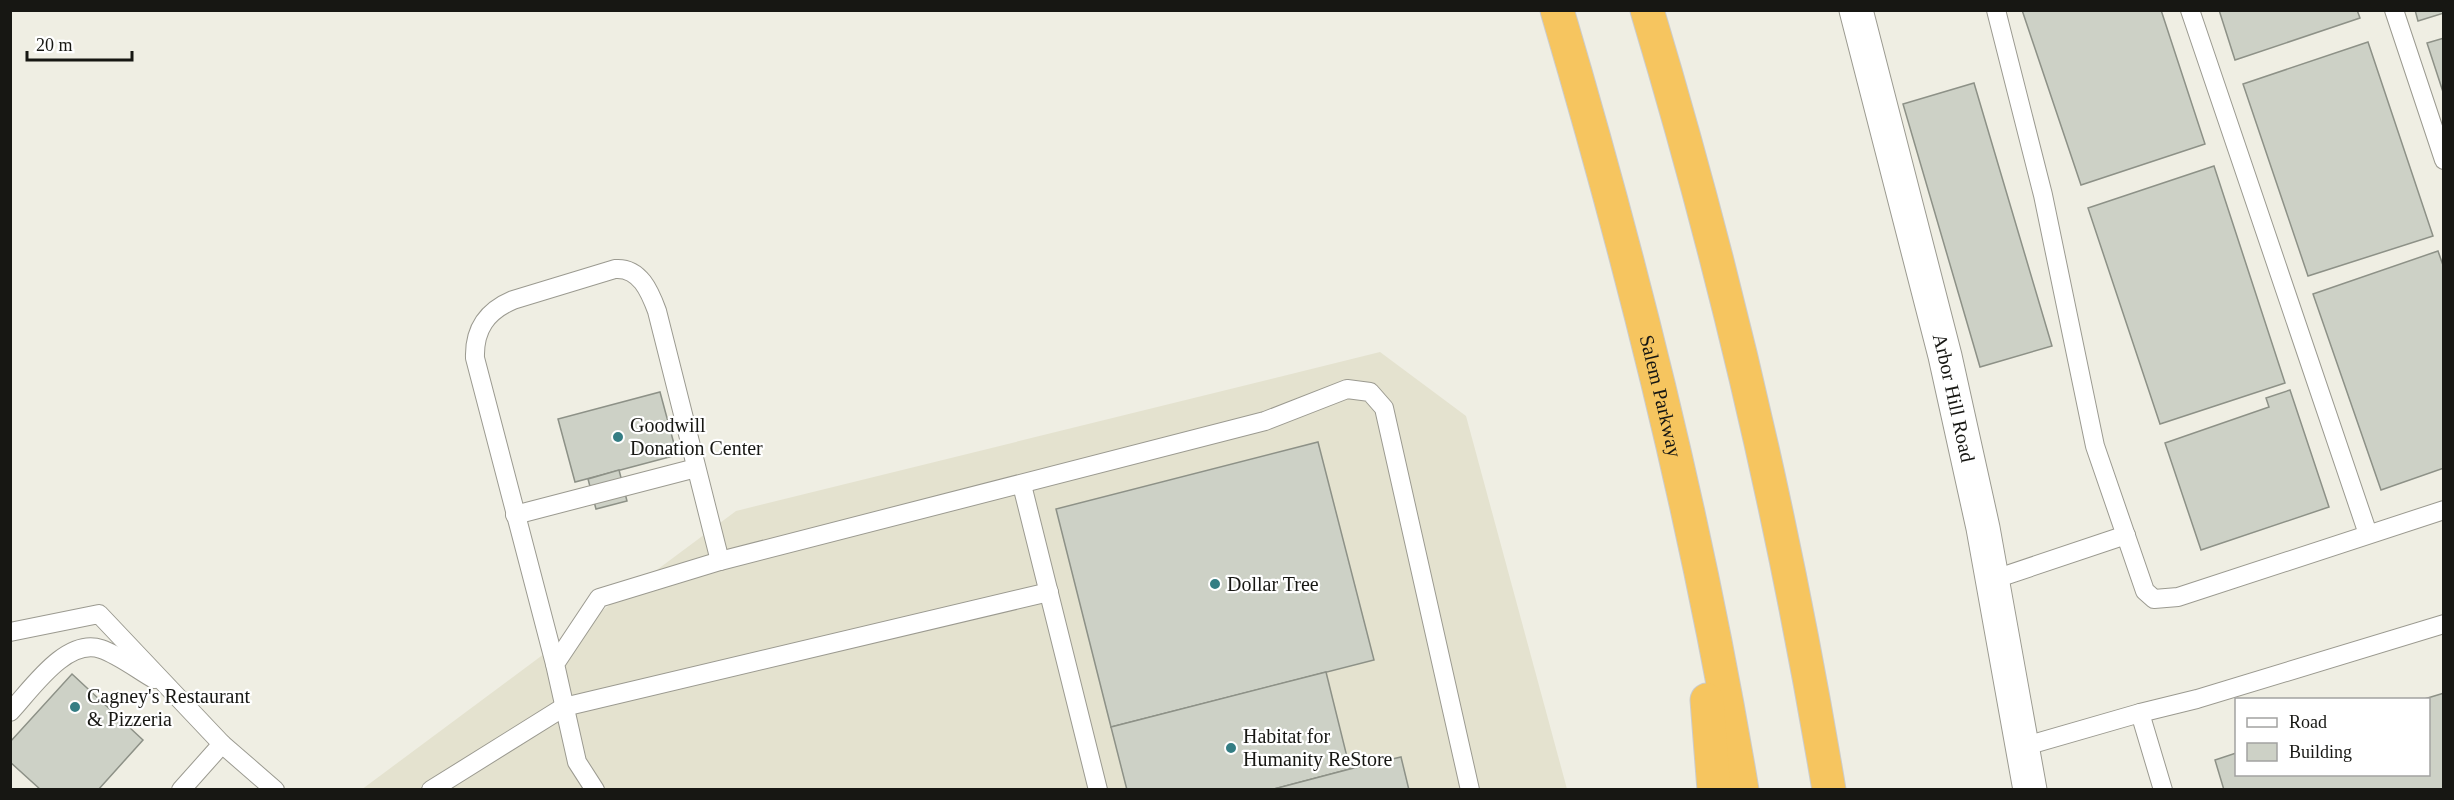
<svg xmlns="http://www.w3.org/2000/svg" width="2454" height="800" viewBox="0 0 2454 800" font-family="'Times New Roman',serif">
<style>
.built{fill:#e4e2cf}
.building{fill:#cdd1c6;stroke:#8d9187;stroke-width:1.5}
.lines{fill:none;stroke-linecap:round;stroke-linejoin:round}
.service-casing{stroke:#9b9a90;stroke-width:20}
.minor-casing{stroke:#9b9a90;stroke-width:35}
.motorway-casing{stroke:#cccccb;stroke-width:35}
.service{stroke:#fff;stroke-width:18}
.minor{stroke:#fff;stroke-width:33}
.motorway{stroke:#f6c55f;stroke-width:33}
.poi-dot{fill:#347d83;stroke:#fff;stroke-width:2}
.labels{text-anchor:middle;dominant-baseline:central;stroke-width:4.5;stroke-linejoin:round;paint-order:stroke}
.street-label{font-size:20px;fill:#171713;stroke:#fff}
.poi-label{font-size:20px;fill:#171713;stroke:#fff;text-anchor:start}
</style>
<rect width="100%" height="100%" fill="#efeee3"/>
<path class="built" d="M1380,352l86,64 101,373 -1206,1 375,-279z"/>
<g class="building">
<path d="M2022,10h139l44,134 -124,41z"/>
<path d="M2219,10h138l3,8 -125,42z"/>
<path d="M2415,10h29v3l-26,8z"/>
<path d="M2444,38v57l-17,-52z"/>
<path d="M2368,42l65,194 -125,40 -65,-192z"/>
<path d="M1974,83l78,263 -72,21 -77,-263z"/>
<path d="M2214,166l71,217 -125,41 -72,-216z"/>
<path d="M2438,251l6,17v200l-63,22 -68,-196z"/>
<path d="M2290,390l39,117 -128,43 -36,-107 104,-36 -3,-9z"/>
<path d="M660,392l17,63 -102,27 -17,-63z"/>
<path d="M1318,442l56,218 -263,67 -55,-218z"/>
<path d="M619,470l8,31 -31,8 -8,-30z"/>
<path d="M1326,672l24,97 -80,21h-143l-16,-63z"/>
<path d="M72,674l71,66 -45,50h-57l-31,-28v-20z"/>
<path d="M2444,693v97h-220l-9,-30 21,-7v21h192v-74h-7z"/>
<path d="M1401,757l8,33h-139l80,-21z"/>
</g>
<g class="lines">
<defs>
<g id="service">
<path d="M1996,10l47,185 52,251 50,145 9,8 24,-2 266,-87"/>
<path d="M2190,10l178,524"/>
<path d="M2394,10l50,150"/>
<path d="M1022,485l76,305"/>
<path d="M515,515l181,-47"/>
<path d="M1992,580l134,-45"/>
<path d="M10,632l89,-18 123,130 -41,46"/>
<path d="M555,664l-80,-306c-1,-29 12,-47 38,-58l102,-31c25,-2 35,23 42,42l63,250"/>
<path d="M10,712c21,-22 56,-75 91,-63 18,6 37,21 53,30"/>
<path d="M2140,713l57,-14 247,-75"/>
<path d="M222,744l53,46"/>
<path d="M2022,747l118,-34 23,77"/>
<path d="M431,790l133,-83 485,-115"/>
<path d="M595,790l-18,-28 -22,-98 44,-66 121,-37 545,-140 82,-32 23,3 14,16 86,382"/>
</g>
<g id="minor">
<path id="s1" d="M1856,10l89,346 38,172 47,262"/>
</g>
<g id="motorway">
<path id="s2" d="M1557,10c76,257 141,515 185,780"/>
<path d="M1647,10c77,256 138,516 182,780"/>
<path d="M1707,700l7,90"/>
</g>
</defs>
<use href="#service" class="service-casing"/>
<use href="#minor" class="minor-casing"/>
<use href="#motorway" class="motorway-casing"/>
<use href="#service" class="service"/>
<use href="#minor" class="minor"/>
<use href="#motorway" class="motorway"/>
</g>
<g class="poi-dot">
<circle cx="618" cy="437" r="6"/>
<circle cx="1215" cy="584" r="6"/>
<circle cx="75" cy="707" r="6"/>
<circle cx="1231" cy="748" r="6"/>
</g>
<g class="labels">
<g class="street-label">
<text stroke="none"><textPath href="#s2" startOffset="400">Salem Parkway</textPath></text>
<text stroke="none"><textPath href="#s1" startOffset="400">Arbor Hill Road</textPath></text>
</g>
<g class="poi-label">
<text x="630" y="425">Goodwill<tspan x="630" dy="23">Donation Center</tspan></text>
<text x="1227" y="584">Dollar Tree</text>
<text x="87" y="696">Cagney's Restaurant<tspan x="87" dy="23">&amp; Pizzeria</tspan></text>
<text x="1243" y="736">Habitat for<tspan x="1243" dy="23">Humanity ReStore</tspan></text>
</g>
</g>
<rect width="2454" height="800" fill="none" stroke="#171713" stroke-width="24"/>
<rect x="2235" y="698" width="195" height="78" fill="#ffffff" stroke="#a2a2a1" stroke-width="1.5"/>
<rect x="2247" y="718" width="30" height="9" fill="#ffffff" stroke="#a2a2a1" stroke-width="1.5"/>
<text x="2289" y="728" font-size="18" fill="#171713">Road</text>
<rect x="2247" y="743" width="30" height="18" fill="#cdd1c6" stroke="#a2a2a1" stroke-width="1.5"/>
<text x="2289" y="758" font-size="18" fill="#171713">Building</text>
<path d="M27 51v9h105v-9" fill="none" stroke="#171713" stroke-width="3"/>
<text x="36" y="51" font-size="18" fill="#171713" stroke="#ffffff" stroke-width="4.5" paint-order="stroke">20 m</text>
</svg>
